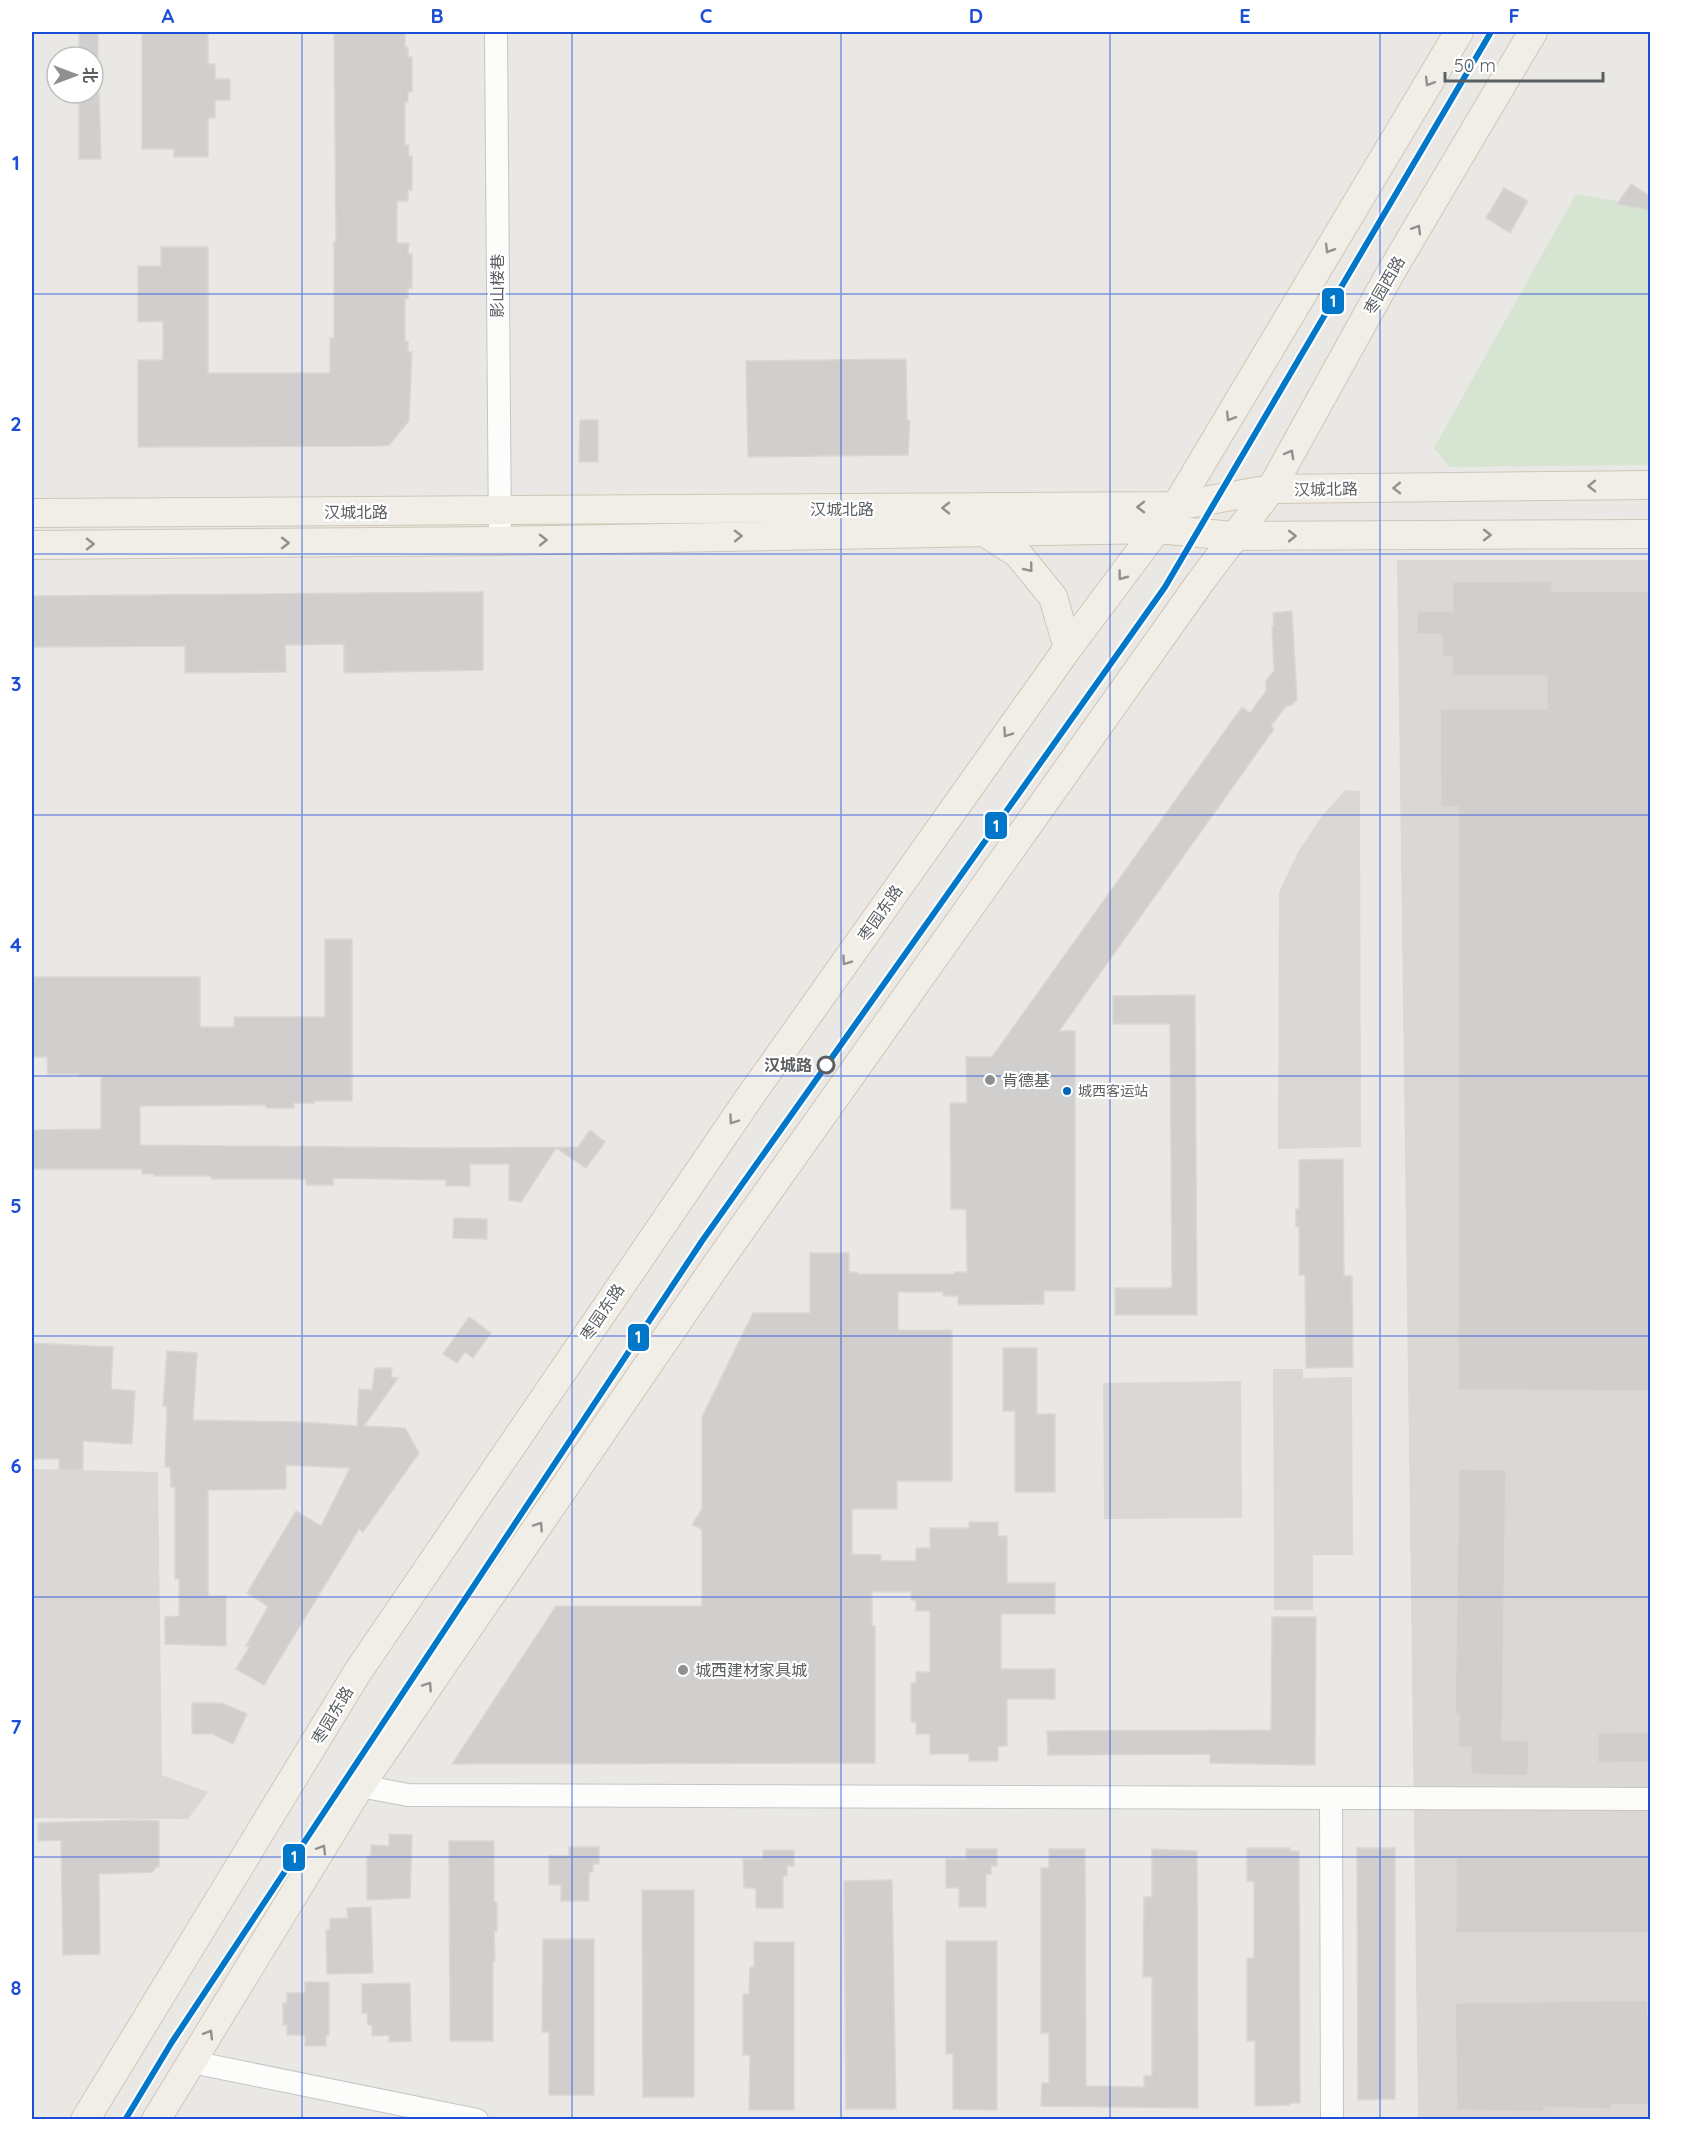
<svg xmlns="http://www.w3.org/2000/svg" width="1682" height="2151" viewBox="0 0 1682 2151" font-family="Quicksand,'Noto Sans SC',sans-serif">
<style>
.industrial{fill:#dad7d5}
.green{fill:#d6e4d2}
.building{fill:#d1cfce;stroke:#d9d7d4;stroke-width:1.5}
.lines{fill:none;stroke-linecap:round;stroke-linejoin:round}
.minor-casing{stroke:#c4c5c5;stroke-width:24}
.major-casing{stroke:#cfc6b6;stroke-width:30}
.minor{stroke:#fcfcfb;stroke-width:22}
.major{stroke:#f1eee8;stroke-width:28}
.metro-1-casing{stroke:#fff;stroke-width:10}
.metro-1{stroke:#0077c8;stroke-width:6}
.oneway{stroke:#909191}
.grid{fill:none;stroke:#1d4ed8;stroke-width:1.5;stroke-opacity:0.55}
.stop-dot{fill:#fff;stroke:#5b5f62;stroke-width:3}
.poi-dot{fill:#8d8f90;stroke:#fff;stroke-width:2}
.bus-dot{fill:#0065bd;stroke:#fff;stroke-width:2}
.labels{text-anchor:middle;dominant-baseline:central;stroke-width:4.5;stroke-linejoin:round;paint-order:stroke}
.bus-label{font-size:14px;fill:#5b5f62;stroke:#fff;text-anchor:start}
.street-label{font-size:16px;fill:#5b5f62;stroke:#fff}
.stop-label{font-size:16px;font-weight:bold;fill:#5b5f62;stroke:#fff;text-anchor:end}
.poi-label{font-size:16px;fill:#5b5f62;stroke:#fff;text-anchor:start}
.line-badge{stroke:#fff;stroke-width:2}
.badge-label{font-size:16px;text-anchor:middle;font-weight:bold;fill:#fff}
.neatline{fill:none;stroke:#1d4ed8;stroke-width:2}
.grid-label{font-size:20px;text-anchor:middle;font-weight:bold;fill:#1d4ed8}
</style>
<rect width="100%" height="100%" fill="#eae8e5"/>
<g class="industrial">
<path d="M1397,560h253v1559h-232z"/>
<path d="M1345,790l15,1 1,356 -83,2 1,-257 19,-40 24,-36z"/>
<path d="M1273,1369h30v9l49,-1 1,178h-40v55h-39z"/>
<path d="M1241,1381l1,137 -138,1 -1,-136z"/>
<path d="M32,1469l126,3 4,303 46,17 -20,27 -156,-1z"/>
</g>
<path class="green" d="M1576,194l74,13v258l-201,2 -15,-19z"/>
<g class="building">
<rect x="79" y="32" width="19" height="25"/>
<path d="M174,32h34v32h7v15h15v21h-15v18h-7v39h-34v-8h-32v-116h32z"/>
<path d="M334,32h71v15h3v10h4v35h-4v10h-3v43h4l-1,11h4v34h-4v11h-11v42h12l-1,11h4v34h-4v11h-3v42h3v11h4l-3,69 -20,24 -8,1 -243,1v-87h25v-39l-25,1v-56h23v-19h47v126h122v-35h4v-96h2z"/>
<path d="M79,93h20l2,66h-22z"/>
<path d="M1631,184l19,12v14l-33,-6z"/>
<path d="M1504,188l24,13 -18,32 -24,-15z"/>
<path d="M906,359l1,61h3l-2,35 -160,2 -2,-96z"/>
<path d="M580,420h18v42h-19z"/>
<path d="M1552,581v10h98v800l-192,-1v-583h-17l-1,-98h107v-33h-95v-19h-9l-1,-23h-25v-23h36v-29z"/>
<path d="M483,592v78l-139,3v-29l-59,1 1,27 -101,1v-27l-153,1v-51z"/>
<path d="M1292,611l5,89 -7,6h-4l-15,20 3,3 -215,302h16v260h-31v13l-86,1v-9h-15v-4h-45v38h54v151h-55v28h-45v45l29,1v6h35v-13h14v-20h39v-6h29v14h9v47h48v31h-54v55h54v30h-48v47h-9v15h-29v-7h-39v-20h-14v-12h-5v-39h5v-11h14v-61h-14v-11h-5v-8h-39v34h3v137l-423,1 104,-158h146v-77l-10,-4 10,-16v-92l51,-104h57v-60h39v19h8v2h98v-2h12l-1,-63h-15l-1,-106h17l-1,-46h26l250,-350 8,6 16,-22v-11l8,-9 -2,-45h2l-1,-13z"/>
<path d="M325,939h27v162h-38v2h-20v5h-28v-3l-126,1v39l306,3 132,-1 12,-17 15,12 -19,26 -30,-20 -35,54 -12,-2v-36h-39v22h-24v-6l-113,-2v7h-27v-6h-95v-3h-57v-2h-12v-5h-110v-39l69,-1v-53h-22v-2h-31l-1,-17h-15v-80h168v50h34v-10h91z"/>
<path d="M1195,995l2,320h-82v-27h57l-2,-264h-57v-28z"/>
<path d="M1343,1159l1,117h8l1,91 -47,1 -1,-93h-6v-48h-3v-18h3v-49z"/>
<path d="M454,1218l33,1v20l-34,-1z"/>
<path d="M469,1317l22,16 -18,25 -8,-6 -8,11 -14,-9z"/>
<path d="M32,1343l81,4 -2,42 24,2 -3,53 -49,-3v29h-24v-11h-27z"/>
<path d="M1003,1348h34v66h18v78h-40v-81h-12z"/>
<path d="M167,1351l30,2 -4,67 108,2 56,4 2,-37 13,1 3,-22h17l-1,9 7,1 -34,48 41,2 14,25 -56,79 -4,-3 -95,156 -28,-16 14,-23h-4l22,-40 -21,-13 49,-82 25,15 29,-58 -64,-3v24l-78,1v106h18v50l-61,-2v-27l14,-1v-37h-4v-92h-4l-1,-20h-5l2,-61h-4z"/>
<path d="M1459,1469l47,1 -4,270 27,1 -1,35 -57,-2v-27h-13l1,-33h-4z"/>
<path d="M1272,1617h44l-1,148 -105,-2v-9l-162,1 -1,-24 224,-1z"/>
<path d="M192,1703h30l25,11 -14,30 -20,-10h-21z"/>
<path d="M1650,1732v30l-52,1v-30z"/>
<path d="M134,1820l25,1v46h-3l-3,5 -54,2 1,80 -37,1 -2,-115 -23,1v-18z"/>
<path d="M389,1834l23,1 -2,63 -43,2v-44h4v-11l18,1z"/>
<path d="M449,1841h45v61h3v29h-3l1,30h-2v80h-43z"/>
<path d="M569,1847h30v17h-6v8h-4v29h-28v-16h-12v-29h20z"/>
<path d="M1247,1848h43v3h9l1,252h-10v2l-35,1v-65h-8v-83h7v-77h-7z"/>
<path d="M1357,1848h38v251l-37,1z"/>
<path d="M966,1849h31v17h-6v8h-5v33h-27v-19h-13v-29h20z"/>
<path d="M1049,1849h36l1,237 58,1v-11h8v-99h-9l1,-80h8v-48l45,2 1,257 -157,-2 1,-23h7v-50h-8v-165h8z"/>
<path d="M763,1850h31v16h-7v10h-4v32h-27v-20h-12l-1,-29h20z"/>
<rect x="1456" y="1858" width="194" height="75"/>
<path d="M892,1880l4,229h-50l-2,-228z"/>
<path d="M642,1890h52v207h-51z"/>
<path d="M371,1907l2,66 -46,1 -1,-44h4v-11l18,-1 -1,-10z"/>
<path d="M543,1939h51v156h-45v-63h-7z"/>
<path d="M946,1941h51v169l-44,-1v-55h-7z"/>
<path d="M754,1942h40v168h-45l1,-55h-7v-61h6l1,-27h4z"/>
<path d="M305,1982h24v53h-3v11h-21v-11h-18v-10h-4v-22h4v-10h18z"/>
<path d="M410,1983l1,58 -22,1v-7l-17,1v-11h-4l-1,-12h-5v-29z"/>
<path d="M1647,2000l1,19h2v86l-38,-1 -1,5 -67,-2v5l-87,-2 -2,-107z"/>
</g>
<g class="lines">
<defs>
<g id="minor">
<path d="M496,32l4,509"/>
<path d="M360,1786l48,9 1242,4"/>
<path d="M1331,1799l1,321"/>
<path d="M192,2062l285,58"/>
</g>
<g id="major">
<path d="M32,513l1144,-7 95,-17 379,-4"/>
<path d="M984,532l34,22 35,43 15,51"/>
<path d="M32,545l468,-4 657,-12 76,7 417,-2"/>
<path d="M85,2120l272,-447 98,-144 294,-431 319,-450 89,-119 19,-23 283,-474"/>
<path d="M156,2120l204,-334 359,-525 482,-680 70,-92 120,-217 142,-240"/>
</g>
</defs>
<use href="#minor" class="minor-casing"/>
<use href="#major" class="major-casing"/>
<use href="#minor" class="minor"/>
<use href="#major" class="major"/>
<defs>
<path id="metro-1" d="M125,2120l47,-78 530,-801 463,-654 326,-555"/>
</defs>
<use href="#metro-1" class="metro-1-casing"/>
<use href="#metro-1" class="metro-1"/>
</g>
<defs><path id="oneway-chevron" d="M-2-3.5L2.5 0L-2 3.5" fill="none" stroke-width="1.6" stroke-linecap="round" stroke-linejoin="round" transform="scale(1.5)"/></defs>
<g class="oneway">
<use href="#oneway-chevron" transform="translate(1429 82) rotate(121)"/>
<use href="#oneway-chevron" transform="translate(1417 229) rotate(-59)"/>
<use href="#oneway-chevron" transform="translate(1329 249) rotate(121)"/>
<use href="#oneway-chevron" transform="translate(1230 417) rotate(121)"/>
<use href="#oneway-chevron" transform="translate(1290 454) rotate(-61)"/>
<use href="#oneway-chevron" transform="translate(1592 486) rotate(179)"/>
<use href="#oneway-chevron" transform="translate(1397 488) rotate(179)"/>
<use href="#oneway-chevron" transform="translate(1141 507) rotate(180)"/>
<use href="#oneway-chevron" transform="translate(946 508) rotate(180)"/>
<use href="#oneway-chevron" transform="translate(1487 535)"/>
<use href="#oneway-chevron" transform="translate(738 536) rotate(-1)"/>
<use href="#oneway-chevron" transform="translate(1292 536)"/>
<use href="#oneway-chevron" transform="translate(543 540) rotate(-1)"/>
<use href="#oneway-chevron" transform="translate(285 543)"/>
<use href="#oneway-chevron" transform="translate(90 544)"/>
<use href="#oneway-chevron" transform="translate(1029 568) rotate(51)"/>
<use href="#oneway-chevron" transform="translate(1122 576) rotate(127)"/>
<use href="#oneway-chevron" transform="translate(1007 733) rotate(125)"/>
<use href="#oneway-chevron" transform="translate(846 961) rotate(125)"/>
<use href="#oneway-chevron" transform="translate(733 1120) rotate(125)"/>
<use href="#oneway-chevron" transform="translate(539 1526) rotate(-56)"/>
<use href="#oneway-chevron" transform="translate(428 1686) rotate(-56)"/>
<use href="#oneway-chevron" transform="translate(322 1849) rotate(-59)"/>
<use href="#oneway-chevron" transform="translate(209 2034) rotate(-59)"/>
</g>
<path class="grid" d="M302,32v2088M572,32v2088M841,32v2088M1110,32v2088M1380,32v2088M32,294h1618M32,554h1618M32,815h1618M32,1076h1618M32,1336h1618M32,1597h1618M32,1857h1618"/>
<circle class="stop-dot" cx="826" cy="1065" r="8"/>
<g class="poi-dot">
<circle cx="990" cy="1080" r="6"/>
<circle cx="683" cy="1670" r="6"/>
</g>
<circle class="bus-dot" cx="1067" cy="1091" r="5"/>
<g class="labels">
<g class="bus-label">
<text x="1078" y="1091">城西客运站</text>
</g>
<g class="street-label">
<text transform="translate(1384 285) rotate(-60)">枣园西路</text>
<text transform="translate(497 286) rotate(-90)">影山楼巷</text>
<text transform="translate(1326 489) rotate(-1)">汉城北路</text>
<text x="842" y="509">汉城北路</text>
<text x="356" y="512">汉城北路</text>
<text transform="translate(880 913) rotate(-55)">枣园东路</text>
<text transform="translate(602 1312) rotate(-56)">枣园东路</text>
<text transform="translate(332 1715) rotate(-59)">枣园东路</text>
</g>
<g class="stop-label">
<text x="812" y="1065">汉城路</text>
</g>
<g class="poi-label">
<text x="1002" y="1080">肯德基</text>
<text x="695" y="1670">城西建材家具城</text>
</g>
</g>
<g class="line-badge">
<rect x="1321" y="287" width="24" height="28" rx="6" fill="#0077c8"/>
<rect x="984" y="811" width="24" height="29" rx="6" fill="#0077c8"/>
<rect x="627" y="1323" width="23" height="29" rx="6" fill="#0077c8"/>
<rect x="282" y="1843" width="24" height="29" rx="6" fill="#0077c8"/>
</g>
<g class="badge-label">
<text x="1333" y="307">1</text>
<text x="996" y="832">1</text>
<text x="638" y="1343">1</text>
<text x="294" y="1863">1</text>
</g>
<rect width="1682" height="2151" fill="none" stroke="#ffffff" stroke-width="66"/>
<g transform="translate(75 75) rotate(90)"><circle r="28" fill="#ffffff" stroke="#bdbfc0" stroke-width="1.5"/>
<path d="M0-4.5L10 22L0 15L-10 22Z" fill="#8d8f90"/>
<text y="-9" font-size="16" font-weight="bold" text-anchor="middle" fill="#5b5f62">北</text>
</g>
<path d="M1445 72v9h158v-9" fill="none" stroke="#5b5f62" stroke-width="3"/>
<text x="1454" y="72" font-size="18" fill="#5b5f62" stroke="#ffffff" stroke-width="4.5" paint-order="stroke">50 m</text>
<rect x="33" y="33" width="1616" height="2085" class="neatline"/>
<g class="grid-label">
<text x="168" y="23">A</text>
<text x="437" y="23">B</text>
<text x="706" y="23">C</text>
<text x="976" y="23">D</text>
<text x="1245" y="23">E</text>
<text x="1514" y="23">F</text>
<text x="16" y="170">1</text>
<text x="16" y="431">2</text>
<text x="16" y="691">3</text>
<text x="16" y="952">4</text>
<text x="16" y="1213">5</text>
<text x="16" y="1473">6</text>
<text x="16" y="1734">7</text>
<text x="16" y="1995">8</text>
</g>
</svg>
